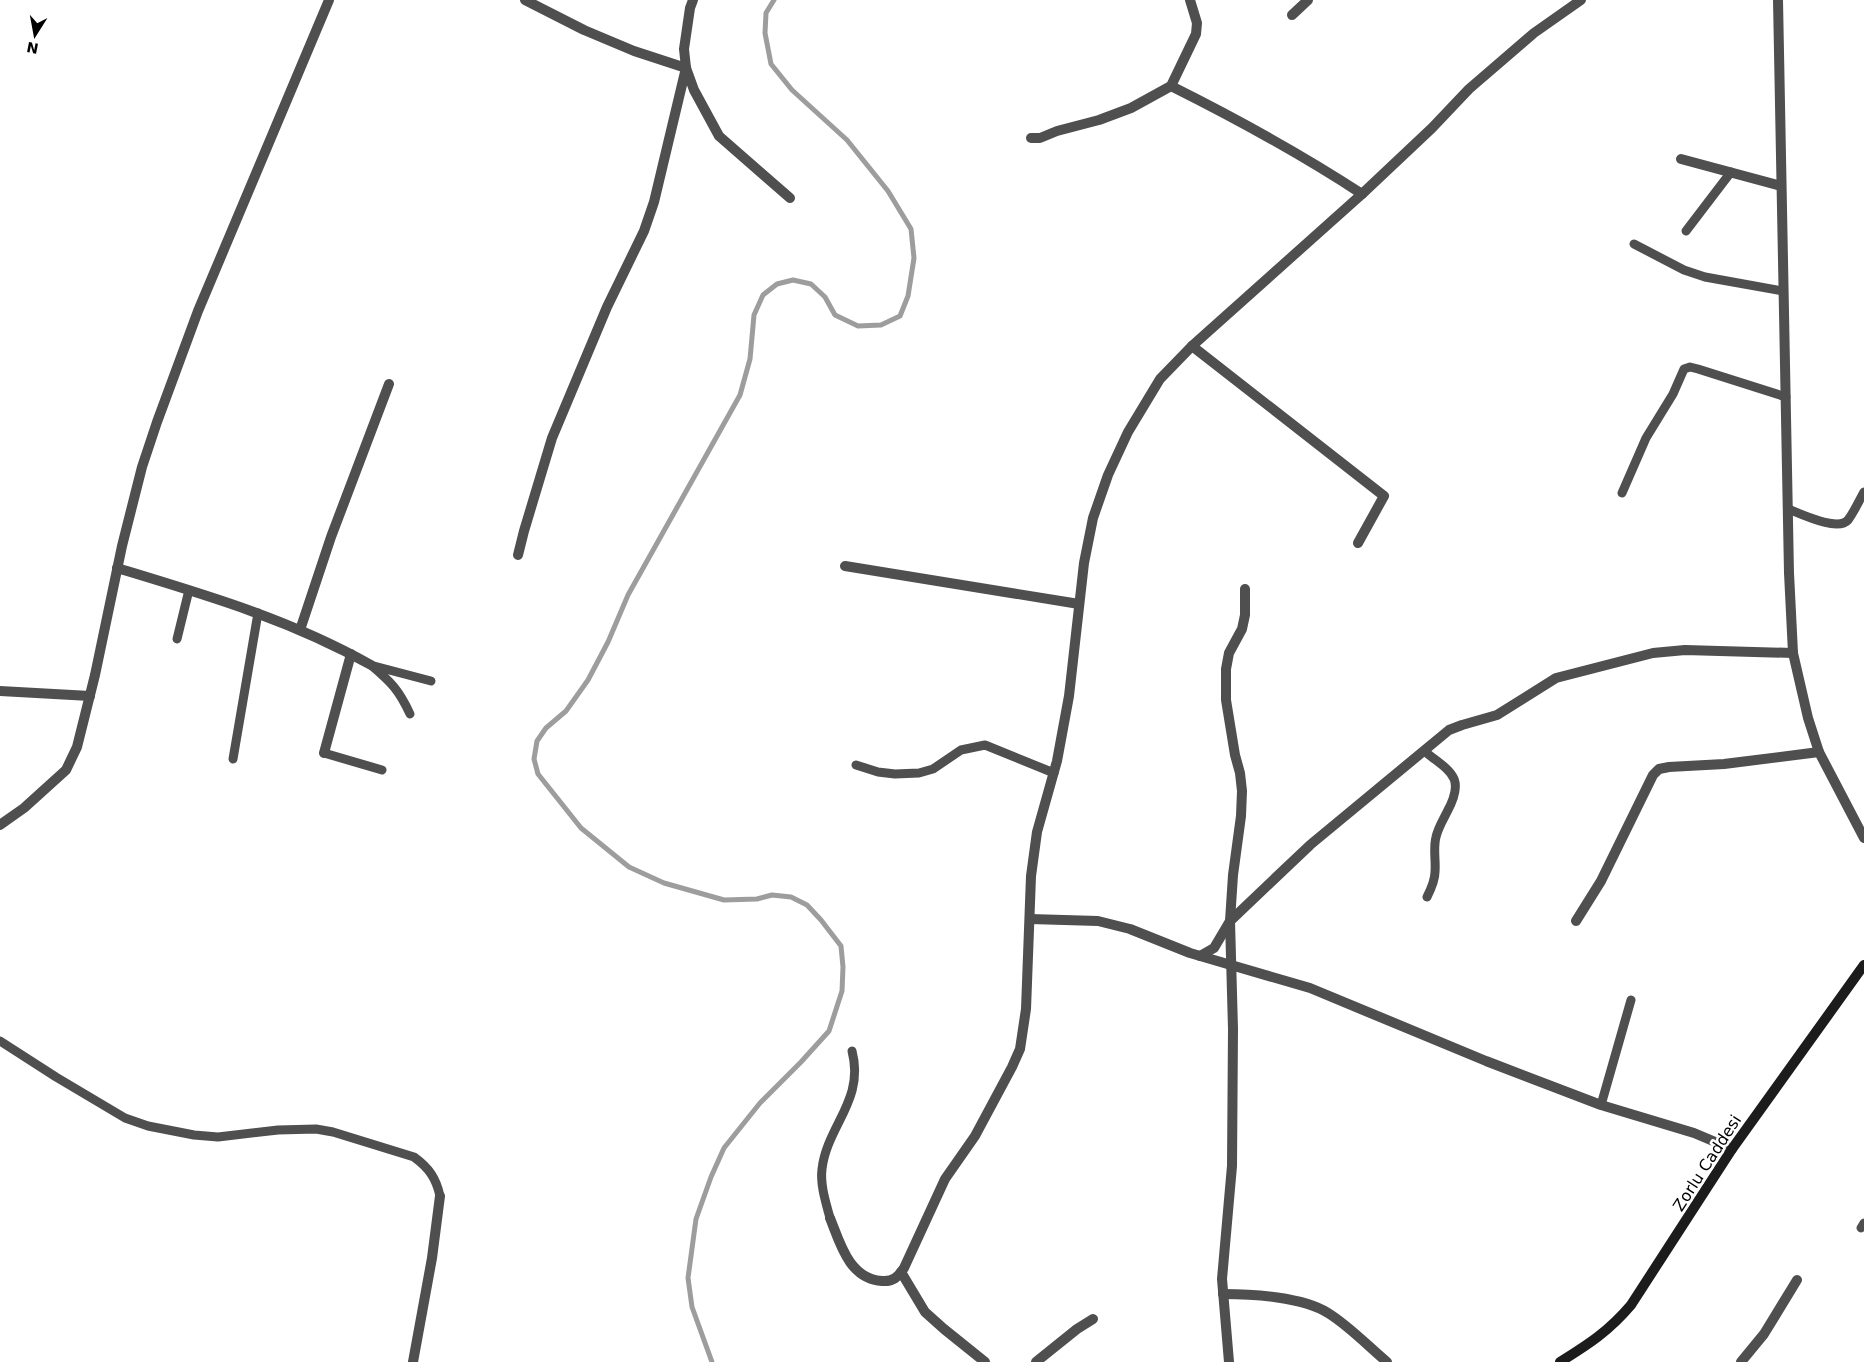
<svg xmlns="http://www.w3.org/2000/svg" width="1864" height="1362" viewBox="0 0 1864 1362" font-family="'DejaVu Sans',sans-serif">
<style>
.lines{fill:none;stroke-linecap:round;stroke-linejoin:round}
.stream{stroke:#9d9d9d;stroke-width:5}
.lane{stroke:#4f4f4f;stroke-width:9}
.street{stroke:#4f4f4f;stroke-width:10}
.secondary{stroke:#1c1c1c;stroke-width:10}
.labels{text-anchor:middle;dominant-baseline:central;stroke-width:5;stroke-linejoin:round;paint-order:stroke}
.street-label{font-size:16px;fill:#000;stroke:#fff}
</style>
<rect width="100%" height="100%" fill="#fff"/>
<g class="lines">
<path class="stream" d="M712,1362l-20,-55 -4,-29 8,-59 15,-42 13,-29 36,-45 41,-41 28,-31 13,-40 1,-24 -2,-21 -20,-26 -14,-15 -16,-8 -19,-2 -15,4 -33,1 -60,-17 -35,-16 -48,-39 -43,-54 -4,-15 3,-18 9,-13 20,-17 22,-31 20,-38 20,-47 112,-200 10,-36 4,-44 9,-20 14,-11 16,-4 18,4 14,13 10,18 23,11 23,-1 19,-9 8,-20 6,-38 -3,-29 -23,-38 -41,-51 -55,-50 -21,-26 -6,-31 1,-20 8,-13"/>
<g class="lane">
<path d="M1686,231l45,-59"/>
<path d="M1634,244l50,26 21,7 78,14"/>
<path d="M1622,493l24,-55 27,-44 11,-25 6,-2 8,2 88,28"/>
<path d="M1788,509c13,5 50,23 60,11 6,-8 11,-19 16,-28"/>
<path d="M177,639l12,-49"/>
<path d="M371,665c20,17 28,25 39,49"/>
<path d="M374,666l57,15"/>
<path d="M1424,751c27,21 42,26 23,61 -4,8 -9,16 -11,25 -3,12 0,23 -1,35 0,8 -4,17 -8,25"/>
<path d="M324,753l58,17"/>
<path d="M233,759l25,-146"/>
<path d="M856,765l22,7 17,2 24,-1 14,-4 28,-19 24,-5 69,28"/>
<path d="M0,1041l56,36 69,41 23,8 46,9 24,2 60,-7 38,-1 17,3 81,25c15,11 22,21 26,39"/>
<path d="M1601,1105l30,-105"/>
<path d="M830,1218c-4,-15 -10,-33 -8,-49 5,-43 43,-69 30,-118"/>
<path d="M1861,1228l3,-5"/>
</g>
<g class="street">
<path d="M693,0l-3,8 -6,41 2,19 8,22 25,46 71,62"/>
<path d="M1778,0l11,573 4,80 15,65 11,34 45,86"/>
<path d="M1292,15l16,-15"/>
<path d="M1171,86c66,33 130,68 191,108"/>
<path d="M1031,138h9l17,-7 42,-11 32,-12 40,-22 25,-52 1,-11 -7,-23"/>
<path d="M1681,159l100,27"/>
<path d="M1192,346l192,150 -26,47"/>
<path d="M518,555l6,-24 28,-93 55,-131 37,-76 10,-29 32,-134 -52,-17 -50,-21 -59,-30"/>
<path d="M845,566l234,38"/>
<path d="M117,568c89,27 172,51 254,97"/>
<path d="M300,630l31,-93 58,-153"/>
<path d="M0,691l90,5"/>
<path d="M324,753l27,-99"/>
<path d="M0,825l24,-17 42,-38 11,-23 18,-72 27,-129 20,-79 15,-45 41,-111 131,-311"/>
<path d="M1030,919l68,2 32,8 60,24 120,35 176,73 115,44 93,28 38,16"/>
<path d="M1576,921l25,-40 52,-106 6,-6 10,-2 55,-3 95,-12"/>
<path d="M1200,956l14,-8 16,-27 80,-76 139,-115 13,-5 35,-10 59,-37 97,-25 32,-3 108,3"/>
<path d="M830,1218c10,25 19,61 52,63 11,1 16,-4 22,-13l41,-89 30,-43 37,-69 8,-18 6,-40 5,-133 6,-44 20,-71 12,-65 15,-133 9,-45 15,-43 20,-43 32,-53 32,-33 170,-152 70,-66 37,-39 65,-56 47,-33"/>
<path d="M901,1272l24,40 19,17 41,33"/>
<path d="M1223,1294c30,0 80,3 105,19 20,12 41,34 59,49"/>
<path d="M413,1362l19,-104 8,-62"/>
<path d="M1036,1362l41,-33 16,-10"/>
<path d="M1229,1362l-7,-83 10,-113 1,-137 -3,-108 3,-46 8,-59 1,-25 -2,-18 -5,-18 -9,-55v-31l3,-16 13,-24 3,-14v-26"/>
<path d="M1741,1362l23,-28 33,-54"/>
</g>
<path class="secondary" d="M1560,1362c29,-18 49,-31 71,-57l101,-156 132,-184"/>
</g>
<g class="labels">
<g class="street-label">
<text transform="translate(1707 1163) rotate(-57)">Zorlu Caddesi</text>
</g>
</g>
<g transform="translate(35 35) rotate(191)" stroke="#ffffff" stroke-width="4" paint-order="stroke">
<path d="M0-4L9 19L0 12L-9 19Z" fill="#000000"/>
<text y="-8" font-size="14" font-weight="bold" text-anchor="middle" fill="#000000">N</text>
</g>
</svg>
